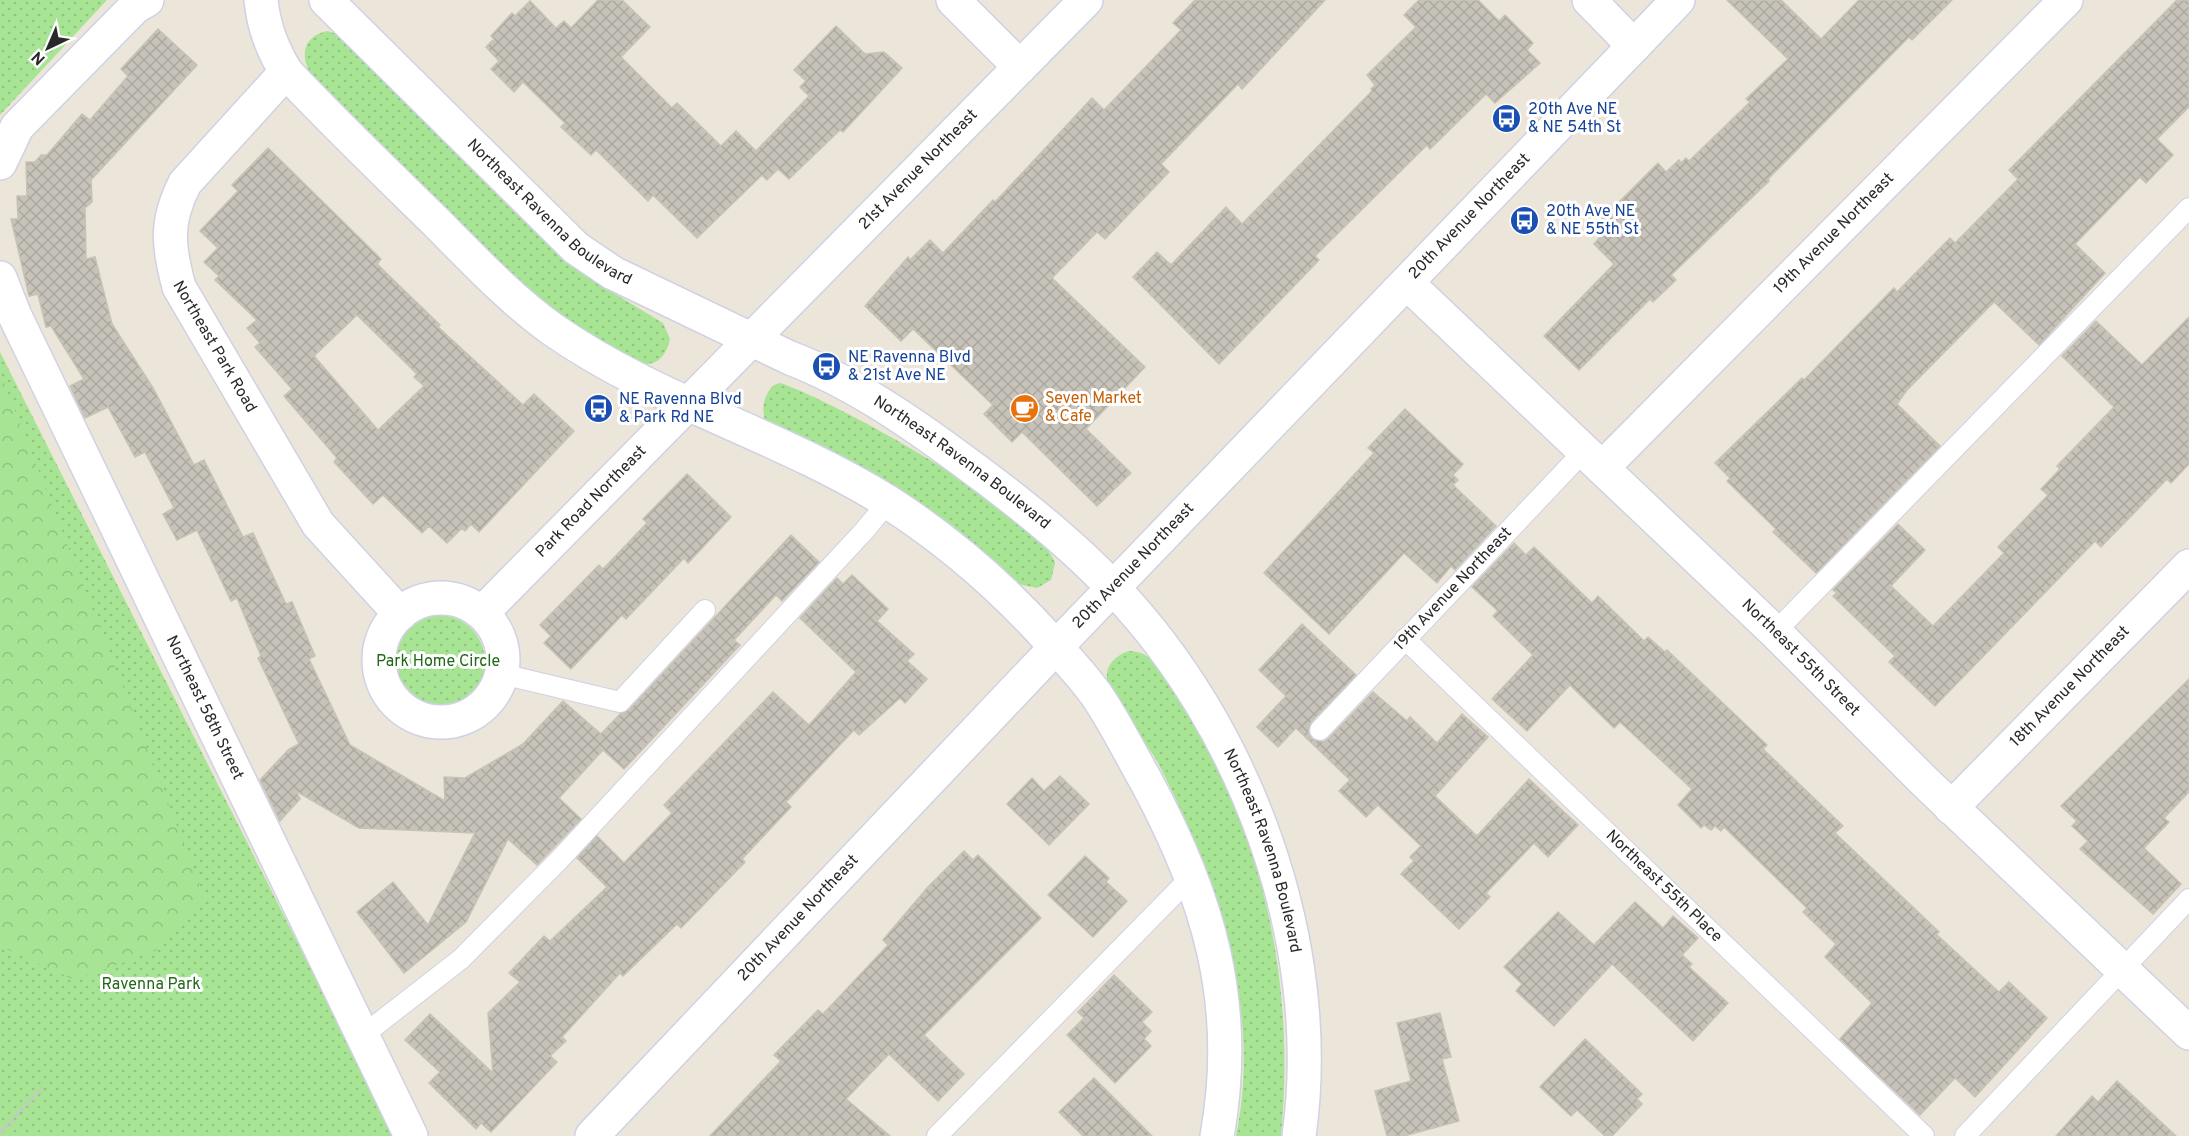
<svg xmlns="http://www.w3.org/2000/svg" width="2189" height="1136" viewBox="0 0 2189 1136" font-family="Overpass,sans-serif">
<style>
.grass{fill:url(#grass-dots)}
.forest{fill:url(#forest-crowns)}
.building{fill:url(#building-cross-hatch);stroke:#c7c3b4;stroke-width:1.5;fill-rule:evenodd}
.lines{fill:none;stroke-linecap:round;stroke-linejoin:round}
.lane-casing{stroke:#d0d1e3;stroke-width:22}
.street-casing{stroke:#d0d1e3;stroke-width:36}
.secondary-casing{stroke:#d0d1e3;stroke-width:36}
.path{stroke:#c7c7c7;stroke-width:4;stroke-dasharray:4.5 3;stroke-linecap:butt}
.lane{stroke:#fff;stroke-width:20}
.street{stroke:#fff;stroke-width:33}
.secondary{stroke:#fff;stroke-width:33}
.labels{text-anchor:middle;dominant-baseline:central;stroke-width:6;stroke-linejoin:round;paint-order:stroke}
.transit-label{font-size:16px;fill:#164399;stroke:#fff;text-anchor:start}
.street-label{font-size:16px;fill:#292929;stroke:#fff}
.food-label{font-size:16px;fill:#c56008;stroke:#fff;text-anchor:start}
.park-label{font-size:16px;fill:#1f6817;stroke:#fff}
</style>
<defs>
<pattern id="grass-dots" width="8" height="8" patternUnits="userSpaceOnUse" patternTransform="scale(1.5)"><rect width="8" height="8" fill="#a7e594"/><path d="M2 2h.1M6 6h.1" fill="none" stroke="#90c480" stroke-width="1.8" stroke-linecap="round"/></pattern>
<pattern id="forest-crowns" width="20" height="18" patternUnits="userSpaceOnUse" patternTransform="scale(1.5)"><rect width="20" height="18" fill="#a7e594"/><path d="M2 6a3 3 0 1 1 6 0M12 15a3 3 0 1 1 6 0" fill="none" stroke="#90c480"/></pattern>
<pattern id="building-cross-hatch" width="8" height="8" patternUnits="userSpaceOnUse" patternTransform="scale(1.5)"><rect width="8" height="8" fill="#c7c3ba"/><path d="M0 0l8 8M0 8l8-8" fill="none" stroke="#aba8a0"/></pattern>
</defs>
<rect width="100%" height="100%" fill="#ece6da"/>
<g class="grass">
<path d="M0,0h107l-107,115z"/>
<path d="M327,31l10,3 9,9 218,216 25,19 74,45 7,16c-3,13 -9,24 -23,25 -27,1 -106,-64 -128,-83l-208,-207c-12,-19 -7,-38 16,-43z"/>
<path d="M0,352l395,784h-395z"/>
<path d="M780,383c53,17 260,131 275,180l-4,17 -14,8 -19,-4 -45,-38 -207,-123c-5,-13 -3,-28 8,-38z"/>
<circle cx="438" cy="662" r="47"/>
<path d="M1129,651c26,0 37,27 49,47 85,129 118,285 103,438h-45c27,-129 -21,-262 -79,-375 -11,-19 -47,-64 -50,-81 -2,-15 9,-25 22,-29z"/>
</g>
<path class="forest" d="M0,372l204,523 -49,56 -80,29 -75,-34z"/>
<g class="building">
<path d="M598,0h24l28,27 -29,30 51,51 5,-5 44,43 15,-15 20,20 53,-55 -9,-9 6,-6 -12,-11 42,-44 29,28 19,-2 18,16 -59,64 -3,-2 -51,49 -11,-10 -11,11 -5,-5 -65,63 -44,-43 -5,6 -52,-51 -5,5 -30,-28 4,-4 -42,-41 -9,10 -23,-23 8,-8 -13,-14 8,-8 -3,-3 21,-23 3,3 15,-15 26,27 8,-7 7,7z"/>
<path d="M1195,0h130l-83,89 -4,-5 -77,80 8,8 -64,67 -8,-7 -45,46 93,89 -59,62 45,44 -34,33 -75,-74 -10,10 -28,-28 9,-9 -80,-76 -12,12 -36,-35 43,-49 2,3 20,-20 13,13 50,-53 2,2 97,-104 12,12 77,-80 -8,-7z"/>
<path d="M1419,0h59l21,21 6,-6 28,28 -6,7 13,13 -45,40 -9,-9 -56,55 -3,-4 -112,111 4,4 -100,104 -86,-87 24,-25 14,13 55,-58 16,17 130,-133 -1,-2 4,-4 -8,-10 49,-48 -12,-12z"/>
<path d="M1727,0h54l40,39 38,-39h93l-40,40 -3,-3 -141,142 1,2 -98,94 5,5 -23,22 -3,-3 -71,71 -35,-34 70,-72 -20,-20 6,-7 -8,-8 66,-66 8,9 13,-12 2,3 5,-5 3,3 61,-59 -4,-3 42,-40z"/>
<path d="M2177,0h12v107l-32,32 16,16 -27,28 -6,-6 -65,67 30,29 -66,72 -45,-43 -87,88 -10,14 43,42 -124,127 -43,-41 3,-3 -49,-48 3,-3 -15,-15 87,-85 2,2 90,-92 3,4 53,-54 5,5 11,-11 52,-53 -9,-9z"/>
<path d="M158,29l39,36 -106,115 1,22 -7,6 1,51 9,-2 17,67 41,64 41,77 10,-5 39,77 10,-4 33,71 6,-2 23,54 -6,3 41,86 95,56 -1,-24 21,1 58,-34 40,-43 38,33 19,-20 9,-4 162,-175 28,27 -37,39 -6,-6 -42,45 6,5 -116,124 -21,-19 -44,48 22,21 -44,46 -29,-26 -42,83 -62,51 -47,-61 36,-30 35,43 47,-92 -116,-5 -63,-37 4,8 -20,22 -20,-41 29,-31 10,-5 -41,-86 3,-2 -24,-58 -6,3 -34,-71 -20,10 -14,-26 11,-6 -29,-56 -10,5 -27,-50 -23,11 -15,-32 14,-7 -33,-53 -5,1 -8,-33 -9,2 -18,-77h7l-1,-23h10l-1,-34h9l6,-7h6l35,-41 8,6 38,-44 -7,-7z"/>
<path d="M268,148l113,111 -4,5 63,61 -2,2 85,78 11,-11 40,37 -95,101 -8,-8 -6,7 -3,-3 -15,15 -18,-17 -7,7 -39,-38 -10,9 -39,-42 3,-4 -53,-62 8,-7 -37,-42 5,-4 -13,-15 10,-8 -42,-40 4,-4 -15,-14 14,-14 -18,-17 38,-40 -6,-6zM357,315l60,59 -3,3 10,9 -46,44 -64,-74z"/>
<path d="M2189,317v147l-18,19 -4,-4 -66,68 -6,-6 -160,165 -46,-44 6,-6 -62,-60 4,-3 -4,-3 65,-66 27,26 -34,36 42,40 71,-73 -6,-6 50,-52 -7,-6 19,-20 -3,-3 57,-59 -52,-51 34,-35 46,44z"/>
<path d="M1405,409l58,55 -10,11 5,5 -5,5 43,41 -41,44 -4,-4 -14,17 -33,-30 -75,81 -65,-61 110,-120 -6,-5z"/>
<path d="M687,474l44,43 -43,46 -4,-5 -58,61 -4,-4 -51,54 -27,-26 7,-7 -11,-11 59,-60 4,4 44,-46 -4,-4z"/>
<path d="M1514,543l12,12 8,-8 58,56 6,-7 46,45 4,-4 17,15 2,-2 100,95 -4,4 80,77 -8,7 104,99 -3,2 63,58 10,-10 38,36 -72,79 -20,-19 -35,37 -80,-76 32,-36 -47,-46 11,-13 -33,-32 4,-4 -83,-81 -3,4 -6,-5 -4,4 -7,-5 -3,3 -23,-23 14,-16 -72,-67 -6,6 -44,-43 -43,46 -35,-32 41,-44 -40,-39 5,-5 -26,-24z"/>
<path d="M852,575l36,34 -11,12 37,33 -7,7 20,18 -22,24 -5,-5 -41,37 -5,-5 -68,72 5,5 -49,52 3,3 -64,66 -4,-4 -54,52 -3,-3 -58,64 4,4 -16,15 7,6 -66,70 -10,-9 -5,6 -47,-46 11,-11 -35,-32 25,-26 63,59 -5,-60 32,-31 -11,-9 35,-37 6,5 57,-54 -30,-29 20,-22 27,27 48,-50 -8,-8 109,-113 36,33 47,-53 -56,-54 37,-40 6,6z"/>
<path d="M1302,624l54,51 -45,47 -3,11 4,6 11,3 5,-3 45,-47 34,29 3,-4 27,26 25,-29 26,23 -53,59 42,40 52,-57 49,46 -30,32 -14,-14 -48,50 4,4 -31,32 -58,-55 13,-13 -4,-4 11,-11 -43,-41 -12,12 -27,-26 11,-11 -54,-52 -18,19 -21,-20 29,-31 -27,-26z"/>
<path d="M2189,679v113l-25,26 5,4 -25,26 37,36 -28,30 -73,-65 8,-8 -16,-15 5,-5 -16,-15z"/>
<path d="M1060,776l29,28 -40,41 -42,-41 25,-26 12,13z"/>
<path d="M964,851l9,9 5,-5 63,63 -117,117 40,39 -26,27 -49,-47 -43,45 44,37h-180l71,-75 -7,-6 44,-45 5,4 65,-69 -5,-5 44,-52z"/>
<path d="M1085,856l24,22 -3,4 21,19 -34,36 -45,-42z"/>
<path d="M1635,902l28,26 10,-12 25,22 -16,17 10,9 -3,3 39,36 -35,38 -81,-77 -58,62 -38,-35 6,-7 -18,-17 54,-55 36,33z"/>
<path d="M1114,975l38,37 -10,10 9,9 -7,8 7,7 -36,37 -48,-48 17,-17 -6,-6z"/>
<path d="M1440,1013l11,44 -9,2 17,62 -55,15h-17l-12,-45 36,-10 -14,-58z"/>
<path d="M1585,1039l57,55 -5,5 5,5 -30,32h-7l-28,-26 -6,6 -31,-29z"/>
<path d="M1094,1078l58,58h-69l-24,-24z"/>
<path d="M2117,1081l59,55h-120l36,-40 6,6z"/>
</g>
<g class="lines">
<defs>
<g id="lane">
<path d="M1775,632l414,-424"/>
<path id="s1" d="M1405,639l519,497"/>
<path d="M502,674l118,28 85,-92"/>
<path id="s2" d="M1320,730l265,-280"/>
<path d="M362,1036l99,-77 99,-100 304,-328 24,-29"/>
<path d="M937,1136l255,-260"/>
<path d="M1965,1136l224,-237"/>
</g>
<g id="street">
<path d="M953,0l67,67"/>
<path d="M1589,0l45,46"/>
<path id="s3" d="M286,72l-101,111c-20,39 -17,63 -6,104l139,237 82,90"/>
<path d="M0,163l17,-36 118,-120 12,-7"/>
<path id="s4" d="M0,278l15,38 396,820"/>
<path id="s5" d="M1408,284l367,348 150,150 264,251"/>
<path id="s6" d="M1602,468l464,-468"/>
<circle cx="441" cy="660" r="62"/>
<path id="s7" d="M482,613l604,-613"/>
<path id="s8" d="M1951,808l238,-242"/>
<path id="s9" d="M592,1136l464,-489"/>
</g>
<g id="secondary">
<path d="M261,0c3,28 11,48 25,72 48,51 99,100 150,150 37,37 73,76 116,107 104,73 229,106 336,173 61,39 117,88 165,142 17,19 35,37 48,58 17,26 30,53 45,79 62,115 95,223 71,355"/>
<path id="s10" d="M326,0l250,248 37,25 177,85c63,24 122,65 176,105 52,38 104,79 148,126 133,139 212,355 185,547"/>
<path id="s11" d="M1056,647l622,-647"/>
</g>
</defs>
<use href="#lane" class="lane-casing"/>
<use href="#street" class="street-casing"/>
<use href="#secondary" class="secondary-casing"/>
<path class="path" d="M0,1133l42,-45"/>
<use href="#lane" class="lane"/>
<use href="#street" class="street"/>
<use href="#secondary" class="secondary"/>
</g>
<defs>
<symbol id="bus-disc" viewBox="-11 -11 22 22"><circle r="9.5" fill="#1a4fb4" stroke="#fff"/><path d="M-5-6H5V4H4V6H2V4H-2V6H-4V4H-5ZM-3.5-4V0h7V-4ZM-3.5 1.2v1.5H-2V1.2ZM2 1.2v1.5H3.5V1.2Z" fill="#fff"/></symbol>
<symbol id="cafe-disc" viewBox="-11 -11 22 22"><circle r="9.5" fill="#e8710a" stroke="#fff"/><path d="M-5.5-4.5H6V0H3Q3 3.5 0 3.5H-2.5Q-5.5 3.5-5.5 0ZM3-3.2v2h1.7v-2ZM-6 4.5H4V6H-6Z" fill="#fff"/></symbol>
</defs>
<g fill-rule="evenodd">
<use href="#bus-disc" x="1490" y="102" width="33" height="33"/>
<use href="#bus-disc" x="1508" y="204" width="33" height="33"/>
<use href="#bus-disc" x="810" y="350" width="33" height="33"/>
<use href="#cafe-disc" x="1008" y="392" width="33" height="33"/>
<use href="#bus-disc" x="582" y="392" width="33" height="33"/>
</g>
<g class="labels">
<g class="transit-label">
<text x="1528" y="110">20th Ave NE<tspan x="1528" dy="18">&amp; NE 54th St</tspan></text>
<text x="1546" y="212">20th Ave NE<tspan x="1546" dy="18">&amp; NE 55th St</tspan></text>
<text x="848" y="358">NE Ravenna Blvd<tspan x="848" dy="18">&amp; 21st Ave NE</tspan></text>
<text x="619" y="400">NE Ravenna Blvd<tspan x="619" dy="18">&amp; Park Rd NE</tspan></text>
</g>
<g class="street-label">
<text stroke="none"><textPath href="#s7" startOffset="622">21st Avenue Northeast</textPath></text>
<text stroke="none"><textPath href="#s10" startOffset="309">Northeast Ravenna Boulevard</textPath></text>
<text stroke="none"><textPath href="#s11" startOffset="597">20th Avenue Northeast</textPath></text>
<text stroke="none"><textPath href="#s6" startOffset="330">19th Avenue Northeast</textPath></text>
<text stroke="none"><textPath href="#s3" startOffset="327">Northeast Park Road</textPath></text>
<text stroke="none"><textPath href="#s10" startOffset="795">Northeast Ravenna Boulevard</textPath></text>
<text stroke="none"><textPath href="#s7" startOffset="156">Park Road Northeast</textPath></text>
<text stroke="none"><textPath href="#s11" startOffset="112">20th Avenue Northeast</textPath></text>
<text stroke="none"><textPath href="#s2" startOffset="194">19th Avenue Northeast</textPath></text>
<text stroke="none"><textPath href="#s5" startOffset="542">Northeast 55th Street</textPath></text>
<text stroke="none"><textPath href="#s8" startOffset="170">18th Avenue Northeast</textPath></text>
<text stroke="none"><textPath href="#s4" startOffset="476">Northeast 58th Street</textPath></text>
<text stroke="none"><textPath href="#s10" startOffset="1298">Northeast Ravenna Boulevard</textPath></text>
<text stroke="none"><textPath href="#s1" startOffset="358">Northeast 55th Place</textPath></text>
<text stroke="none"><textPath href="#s9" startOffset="300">20th Avenue Northeast</textPath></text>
</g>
<g class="food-label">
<text x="1045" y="399">Seven Market<tspan x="1045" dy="18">&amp; Cafe</tspan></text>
</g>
<g class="park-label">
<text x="438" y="662">Park Home Circle</text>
<text x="151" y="985">Ravenna Park</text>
</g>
</g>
<g transform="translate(48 48) rotate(224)" stroke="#ffffff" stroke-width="4.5" paint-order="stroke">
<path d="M0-4.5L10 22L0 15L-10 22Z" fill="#292929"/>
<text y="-9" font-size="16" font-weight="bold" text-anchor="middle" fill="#292929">N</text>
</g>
</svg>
